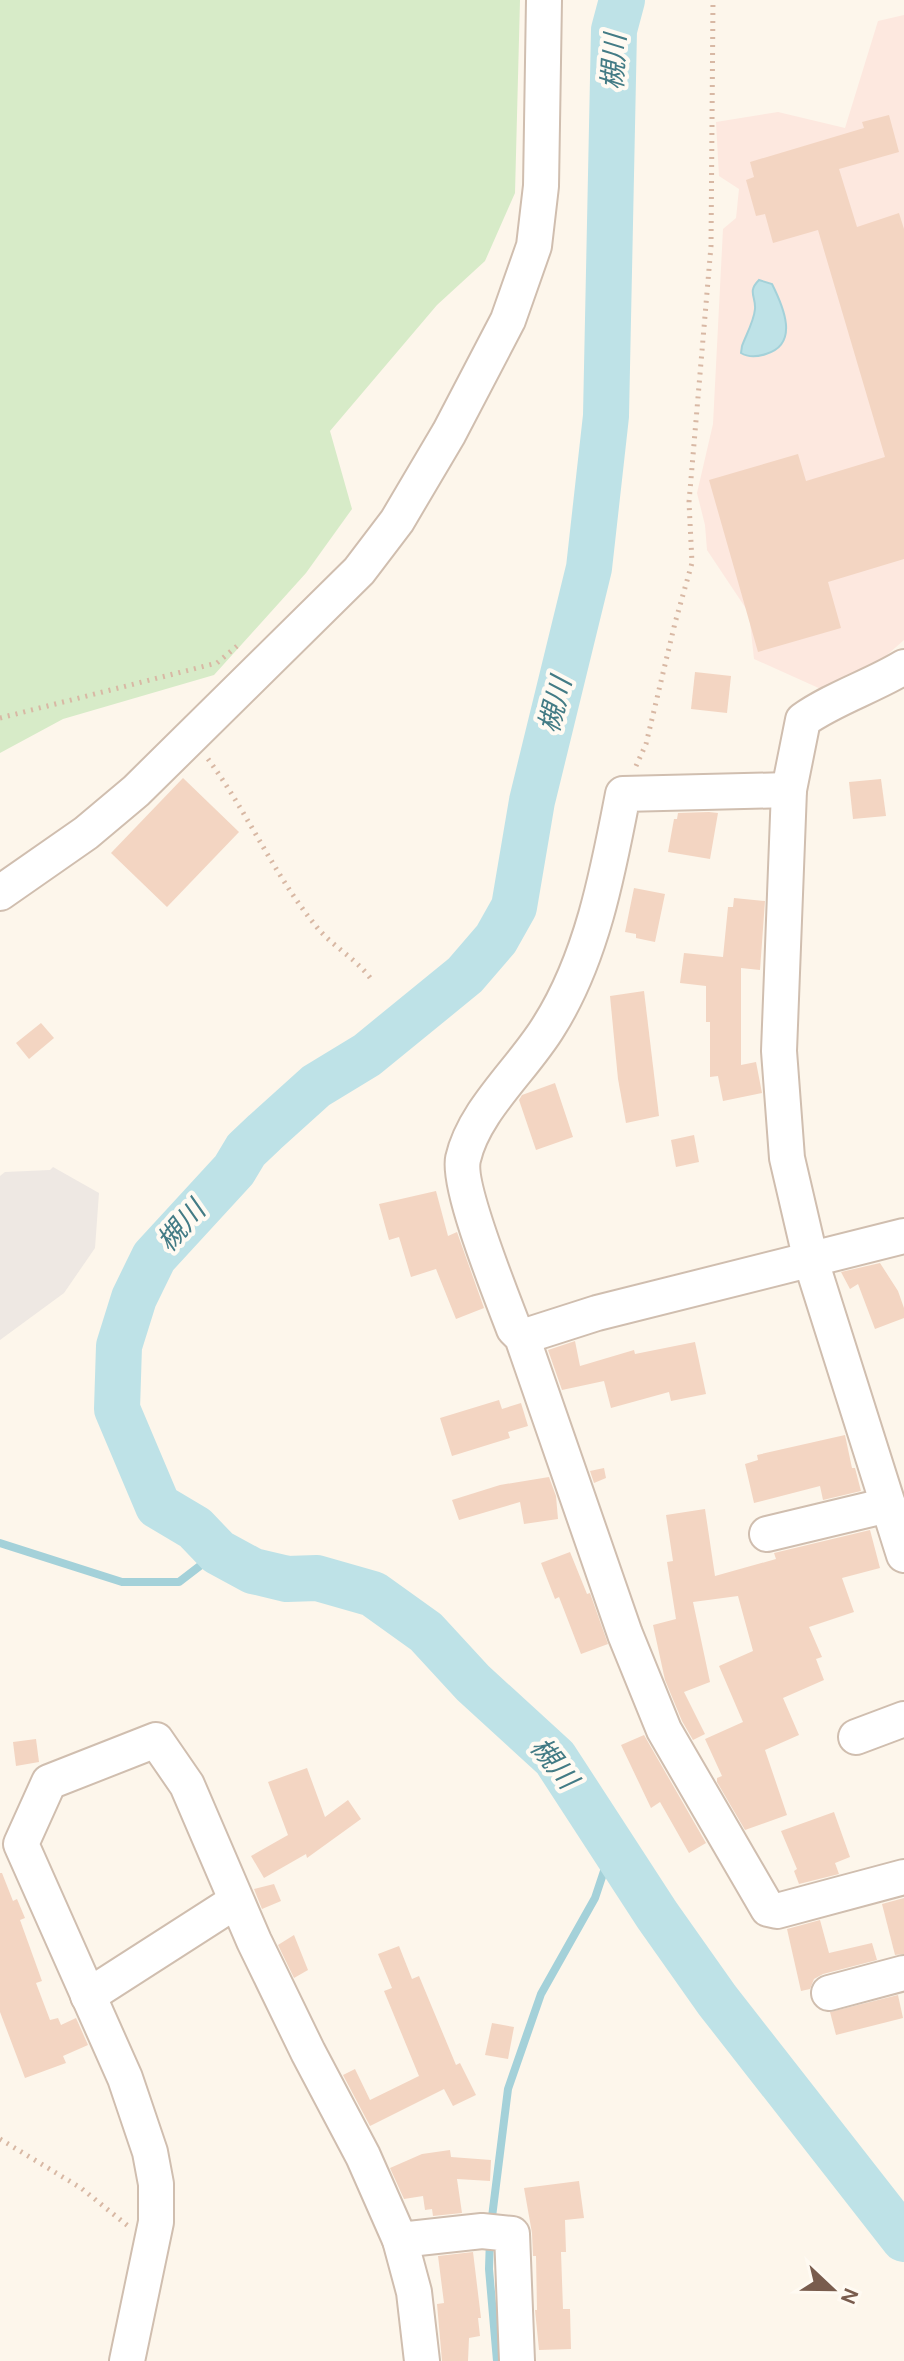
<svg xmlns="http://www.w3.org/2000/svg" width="904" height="2361" viewBox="0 0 904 2361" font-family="Karla,'Noto Sans JP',sans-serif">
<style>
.commercial{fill:#fde8df}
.industrial{fill:#eee8e3}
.green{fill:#d7ebc8}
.water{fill:#bee2e7;stroke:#a4d1d9;stroke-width:2}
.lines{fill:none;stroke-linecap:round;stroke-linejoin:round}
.stream{stroke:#a4d1d9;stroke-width:8}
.river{stroke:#bee2e7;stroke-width:46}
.building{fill:#f3d5c2}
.minor-casing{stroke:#d0beaf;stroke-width:38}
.path{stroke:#d8b8a4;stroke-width:5;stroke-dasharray:2 6;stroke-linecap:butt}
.minor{stroke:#fff;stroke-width:34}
.labels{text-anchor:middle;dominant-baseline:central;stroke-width:8;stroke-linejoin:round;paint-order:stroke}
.water-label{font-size:28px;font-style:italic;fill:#437b85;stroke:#fffaf2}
</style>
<rect width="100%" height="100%" fill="#fdf6eb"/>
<path class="commercial" d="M904,15v625l-34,30 -47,20 -69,-31 -5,-46 -42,-63 -2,-25 -8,-32 16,-69 10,-195 13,-11 3,-29 -20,-13 -3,-54 62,-10 67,16 33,-107z"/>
<path class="industrial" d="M53,1167l46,26 -4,55 -31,45 -64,47v-164l5,-4 45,-2z"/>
<path class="green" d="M0,0h520l-5,193 -30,68 -48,44 -107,126 22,78 -46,64 -92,102 -151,44 -63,34z"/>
<path class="water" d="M759,280l13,4c11,22 28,60 -6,70 -9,3 -17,4 -25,-1l1,-7c4,-11 12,-25 13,-37 1,-13 -8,-17 4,-29z"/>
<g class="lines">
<g class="stream">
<path d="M0,1543l122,39h57l39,-30"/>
<path d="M491,2225l17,-136 33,-95 54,-96 17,-51"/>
<path d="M490,2238l-1,31 8,92"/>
</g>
<path class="river" d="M622,0l-8,30 -8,386 -17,152 -57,233 -18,106 -18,32 -31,36 -98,80 -51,31 -51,46 -19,18 -12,20 -80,87 -20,41 -15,48 -2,63 41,97 37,22 23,24 35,19 34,8 30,-1 56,16 53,38 47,51 82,75 102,157 60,85 187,239"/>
</g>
<g class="building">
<path d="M889,115l10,37 -60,17 18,58 42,-14 5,16v330l-76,23 13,46 -83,24 -49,-172 89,-26 8,27 79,-24 -67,-227 -45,13 -8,-29 -9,2 -10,-36 8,-3 -4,-15 114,-34 -2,-6z"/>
<path d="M695,672l36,4 -4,37 -36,-4z"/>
<path d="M183,778l56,54 -72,75 -56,-54z"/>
<path d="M881,779l5,37 -33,3 -4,-37z"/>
<path d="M709,812l9,1 -8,46 -42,-7 6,-33h3l1,-6z"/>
<path d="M634,888l31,6 -10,48 -19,-4v-4l-11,-2z"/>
<path d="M734,898l31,3 -5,69 -19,-2v97l15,-3 6,31 -39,8 -5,-25 -8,1v-55h-4v-36l-26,-3 4,-30 39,4 5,-50h5z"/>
<path d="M644,991l15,125 -33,7 -8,-44 -8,-83z"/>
<path d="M41,1023l13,15 -25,21 -13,-16z"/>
<path d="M555,1083l18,54 -37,13 -17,-50 3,-5z"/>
<path d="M694,1135l5,27 -23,5 -5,-27z"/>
<path d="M436,1191l12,45 9,-4 27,76 -28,11 -20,-50 -25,8 -12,-40 -10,3 -10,-36z"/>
<path d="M880,1263l18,28 6,17v10l-29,11 -17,-45 -8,5 -9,-17z"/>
<path d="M575,1341l5,25 54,-16 1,4 60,-12 11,52 -35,7 -2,-9 -58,16 -7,-27 -42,9 -14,-40z"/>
<path d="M499,1400l3,9 19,-6 7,23 -20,6 2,6 -58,18 -12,-38z"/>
<path d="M845,1435l7,33h3l6,23 -38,9 -3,-14 -66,17 -9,-39 13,-4 -1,-5z"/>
<path d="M604,1468l2,10 -12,5 -4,-12z"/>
<path d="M549,1477l7,19 2,23 -34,5 -4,-22 -61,18 -7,-20 48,-15z"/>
<path d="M705,1509l10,67 61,-17 -2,-6 96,-23 10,38 -38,10 12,34 -45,15 13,30 -6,2 8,21 -41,18 16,37 -34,15 22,65 -42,15 -28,-48v-4l5,-2 -17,-37 38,-17 -24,-56 34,-15 -15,-55 -45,6 17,80 -26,10 21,42 -12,6 -11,-19 -17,-41 -12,-55 23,-6 -9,-57 6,-1 -7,-46z"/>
<path d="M570,1552l17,42 3,-1 18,51 -27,10 -22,-57 -4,2 -14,-36z"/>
<path d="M644,1735l62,108 -17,10 -29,-51 -9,6 -30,-63z"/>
<path d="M36,1739l3,23 -23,4 -3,-24z"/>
<path d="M307,1768l18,49 23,-17 13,19 -54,39 -1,-4 -42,24 -13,-22 37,-21 -20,-53z"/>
<path d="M834,1812l16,45 -15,6 4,11 -40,10 -5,-13 3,-2 -16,-38z"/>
<path d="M0,1873h2l11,28 4,-2 8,19 -5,2 22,61 -6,2 14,37 8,-2 3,7 15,-7 12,27 -25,11 3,7 -41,15 -25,-66z"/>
<path d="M274,1884l7,17 -19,8 -8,-20z"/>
<path d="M904,1898v56l-9,1 -13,-51z"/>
<path d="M820,1920l9,33 43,-10 5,17 -54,14 -9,5 -4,10 -9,2 -14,-62z"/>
<path d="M294,1935l14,35 -14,8 -16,-33z"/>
<path d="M399,1946l13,33 7,-3 37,89 4,-2 16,32 -23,11 -9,-17 -74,37 -27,-51 12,-6 15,31 49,-24 -35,-85 8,-3 -14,-34z"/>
<path d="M898,1995l5,23 -67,17 -6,-23z"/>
<path d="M492,2023l22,4 -6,32 -23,-4z"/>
<path d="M450,2150l1,7 40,3 -1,21 -33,-2 5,34 -29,3 -1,-7 -7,1 -2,-14 -19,3 -14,-31 32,-14z"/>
<path d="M579,2181l5,37 -19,2 1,32h-5l2,57h7l1,40 -32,1 -4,-40h2l-1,-54h-3l-1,-23 -8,-45z"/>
<path d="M473,2252l8,66h-3l2,18 -11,2 -1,23h-26l-5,-57 7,-1 -6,-47z"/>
</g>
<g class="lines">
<defs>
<g id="minor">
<path d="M904,667c-33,20 -70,31 -101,53l-14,70 -10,261 8,107 24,103 93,294"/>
<path d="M789,790l-166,4c-15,78 -31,164 -74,232 -26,43 -75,84 -86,133 -6,28 39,138 51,170l8,8 103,297 39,96 104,179 9,2 127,-34"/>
<path d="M0,893l86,-60 50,-42 223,-220 38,-50 52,-88 59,-113 26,-74 7,-60 3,-186"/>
<path d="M522,1337l75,-24 307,-77"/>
<path d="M767,1534l121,-29"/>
<path d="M856,1737l48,-18"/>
<path d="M829,1993l75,-20"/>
<path d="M88,1996l148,-95"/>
<path d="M400,2240l82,-9 30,3 5,127"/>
<path d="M127,2361l29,-139v-38l-6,-32 -25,-74 -104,-234 28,-62 107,-42 31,45 67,156 54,111 55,104 37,84 14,52 8,69"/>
</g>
</defs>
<use href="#minor" class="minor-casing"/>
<g class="path">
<path d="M0,718l217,-55 20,-17"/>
<path d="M208,759c41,55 68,121 113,173 16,17 36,28 50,47"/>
<path d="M636,766l10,-22 29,-121 17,-60 -3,-61 22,-256 2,-246"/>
<path d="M0,2139l81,49 47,38"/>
</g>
<use href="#minor" class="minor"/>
</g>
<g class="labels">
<g class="water-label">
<text transform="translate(614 62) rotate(-87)">槻川</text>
<text transform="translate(555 705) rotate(-76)">槻川</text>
<text transform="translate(181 1226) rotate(-49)">槻川</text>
<text transform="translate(554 1763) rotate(51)">槻川</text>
</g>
</g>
<g transform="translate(832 2289) rotate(112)" stroke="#fffaf2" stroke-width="6" paint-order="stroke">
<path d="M0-6L14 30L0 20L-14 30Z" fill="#795c4d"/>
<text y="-12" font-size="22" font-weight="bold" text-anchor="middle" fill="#795c4d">N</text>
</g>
</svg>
